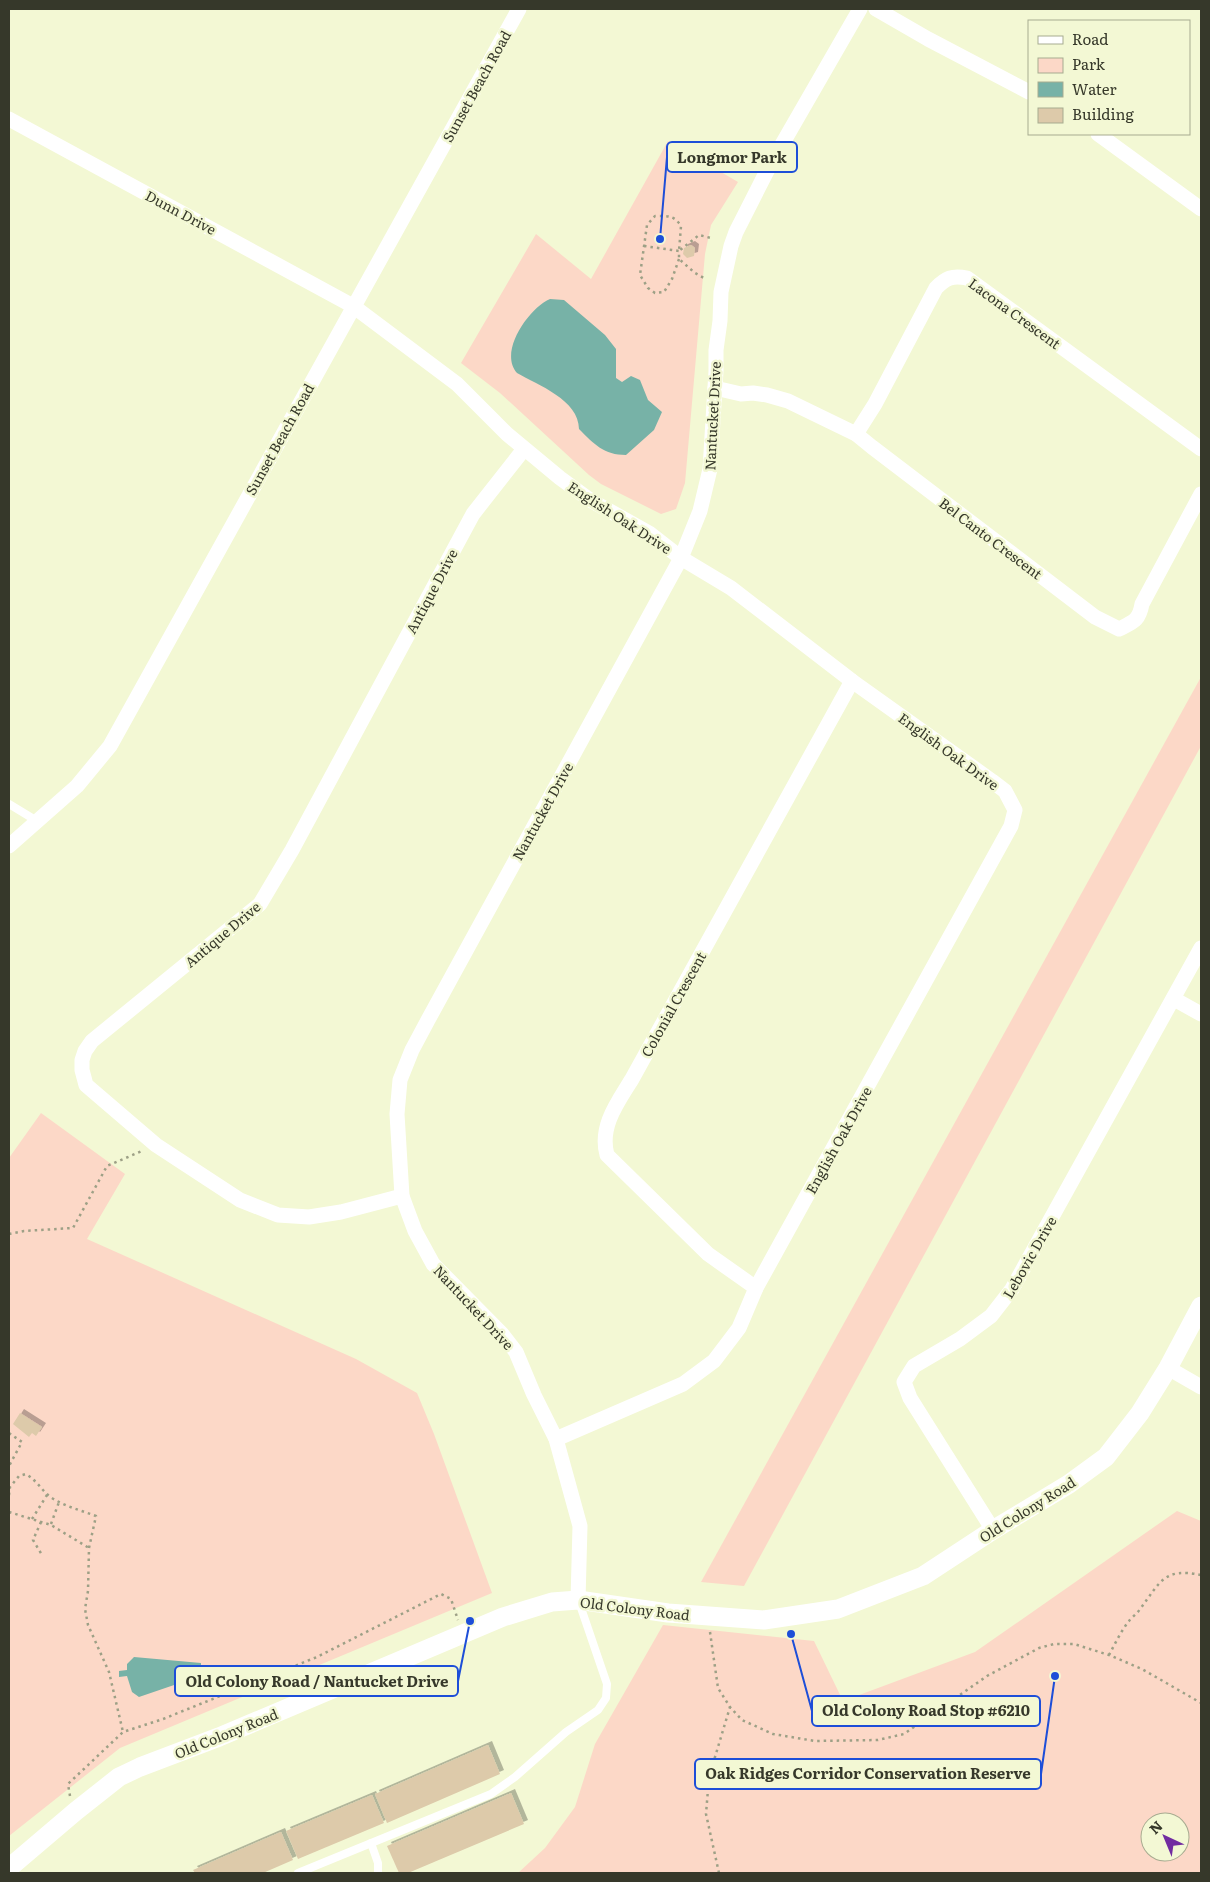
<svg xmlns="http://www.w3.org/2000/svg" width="1210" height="1882" viewBox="0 0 1210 1882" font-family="Literata,serif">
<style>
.green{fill:#fcd8c7;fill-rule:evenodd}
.water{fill:#77b2a7}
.building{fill:#ddcaaa;filter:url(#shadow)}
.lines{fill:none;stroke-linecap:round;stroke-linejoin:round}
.path{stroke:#9da086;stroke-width:2.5;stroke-dasharray:2.5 4;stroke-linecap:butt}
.service{stroke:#fff;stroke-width:8}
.minor{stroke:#fff;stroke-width:15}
.tertiary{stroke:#fff;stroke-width:19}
.labels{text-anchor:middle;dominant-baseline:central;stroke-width:5;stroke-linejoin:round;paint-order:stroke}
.street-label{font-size:14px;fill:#36382a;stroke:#f3f8d4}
.leader{fill:none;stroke:#1d4ed8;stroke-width:2}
.callout-dot{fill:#1d4ed8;stroke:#f3f8d4;stroke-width:2}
.callout{fill:#f3f8d4;stroke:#1d4ed8;stroke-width:2}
.callout-label{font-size:15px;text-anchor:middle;font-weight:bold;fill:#36382a}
</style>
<defs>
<filter id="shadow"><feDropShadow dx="4" dy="-4" stdDeviation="0" flood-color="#0004"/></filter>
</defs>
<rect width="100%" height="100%" fill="#f3f8d4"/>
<g class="green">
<path d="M668,141l70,41 -27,43 -6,29 -20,229 -9,26 -15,5 -60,-30 -12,-9 -89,-82 -39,-30 75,-129 55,45z"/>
<path d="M1201,677v69l-457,840 -43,-4z"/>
<path d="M41,1113l84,61 -38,65 269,120 61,34 17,41 58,159 -372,155 -111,88v-678z"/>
<path d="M1177,1511l24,10v352h-683l27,-25 30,-41 20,-63 68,-119 151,16 29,60 132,-49zM1150,1822h30v30h-30z"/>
</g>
<g class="water">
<path d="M550,299l14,1 41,35 11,14v29l6,4 9,-6 9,4 8,20 14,12 -8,18 -28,25c-22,0 -32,-11 -47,-26 0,-29 -41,-44 -62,-56 -19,-21 12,-65 33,-74z"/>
<path d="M134,1657l67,6v7l-24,14 -38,13 -7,-5 -5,-16 -8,1v-6l8,-1v-6z"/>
</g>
<g class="building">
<path d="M691,245l4,3 -1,8 -7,2 -4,-4 1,-6z"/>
<path d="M20,1413l22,14 -6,9 -4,-3 -3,4 -16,-13z"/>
<path d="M488,1745l12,29 -113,49 -12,-29z"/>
<path d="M511,1793l13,31 -116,49h-9l-12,-27z"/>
<path d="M372,1795l12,28 -86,36 -12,-28z"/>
<path d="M281,1832l12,28 -30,13h-68l-2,-3z"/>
</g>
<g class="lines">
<g class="path">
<path d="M644,246l35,5v8l16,14 9,5"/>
<path d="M679,259l-7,20 -8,13 -9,1 -7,-5 -8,-13 7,-50 8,-9c13,0 19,-1 26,10l-2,25 20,-16 12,3"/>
<path d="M9,1234l15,-3 49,-3 34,-62 35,-15"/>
<path d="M9,1433l13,9 -13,24"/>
<path d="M9,1495l1,-8 9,-11 7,-2c10,6 15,15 23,22 14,10 31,14 47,20l-7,32 -1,43 -3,18 3,16 21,47 14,60"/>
<path d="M9,1512l42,13 38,23"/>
<path d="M32,1519l15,-24"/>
<path d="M41,1522l-8,18 9,15"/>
<path d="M51,1524l8,-22"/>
<path d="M710,1632l8,56 12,19 12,13 31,14 42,7 63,-1 26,-6 83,-58 52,-28 15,-4h20l35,11 33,14 59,34"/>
<path d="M1109,1655c6,-11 12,-24 20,-34 3,-4 8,-7 11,-12 20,-26 23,-42 61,-34"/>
<path d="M70,1796l-2,-12 55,-52 40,-13 154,-62 124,-63 10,5 7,21"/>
<path d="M719,1873l-13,-59 3,-37 21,-70"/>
</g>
<g class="service">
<path d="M9,804l28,17"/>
<path d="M371,1843l7,20v10"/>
<path d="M298,1873l193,-79 24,-17 51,-45 32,-22 8,-12 1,-14 -28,-82"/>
</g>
<g class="minor">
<path d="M876,9l52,30 101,53"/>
<path d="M9,119l344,187 104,78 50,50 53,44 30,22 59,33 32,25 50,30 121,93 140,100 13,10 10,19 -4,16 -255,462 -17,40 -25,33 -31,23 -127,55"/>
<path d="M1098,134l103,75"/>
<path d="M715,388l26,6 12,-1 14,2 21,6 68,33 16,13 223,170 24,12c14,-7 20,-8 23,-25l59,-110"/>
<path d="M856,434l19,-30 61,-116c10,-10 16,-13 31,-10l234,171"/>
<path d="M9,846l68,-60 33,-40 409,-737"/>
<path d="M1174,999l27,15"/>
<path d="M402,1196l-61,16 -32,5 -31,-2 -38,-15 -84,-55 -70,-60 -4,-15v-10l3,-9 7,-10 168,-137 32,-54 181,-336 51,-65"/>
<path d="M756,1288l-48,-34 -101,-99c-8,-29 11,-53 25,-76l220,-398"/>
<path d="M1168,1368l33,19"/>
<path d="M993,1530l-83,-132 -6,-16 10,-16 46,-27 31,-23 21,-27 189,-341"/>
<path d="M578,1600l2,-74 -24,-87 -22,-44 -18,-43 -14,-18 -69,-70 -18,-33 -13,-35 -5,-82 3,-34 12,-30 16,-30 253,-462 19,-47 10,-42 6,-98v-21l4,-29 1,-29 10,-46 5,-14 33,-65 91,-158"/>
</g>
<path class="tertiary" d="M9,1868l67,-57 43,-34 21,-10 79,-30 284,-120 49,-15 26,-2 90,13 96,7 74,-11 85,-33 70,-46 76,-46 37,-27 34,-44 28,-45 33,-62"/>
</g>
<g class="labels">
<g class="street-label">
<text transform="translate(476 86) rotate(-61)">Sunset Beach Road</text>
<text transform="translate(181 212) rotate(28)">Dunn Drive</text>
<text transform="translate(1015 313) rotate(36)">Lacona Crescent</text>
<text transform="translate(712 416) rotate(-87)">Nantucket Drive</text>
<text transform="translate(279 439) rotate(-61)">Sunset Beach Road</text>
<text transform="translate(620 517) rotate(33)">English Oak Drive</text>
<text transform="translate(991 538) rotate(37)">Bel Canto Crescent</text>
<text transform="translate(431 591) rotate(-62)">Antique Drive</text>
<text transform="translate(949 751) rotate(36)">English Oak Drive</text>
<text transform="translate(542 811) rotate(-61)">Nantucket Drive</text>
<text transform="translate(222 934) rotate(-40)">Antique Drive</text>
<text transform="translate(673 1004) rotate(-61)">Colonial Crescent</text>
<text transform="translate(838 1140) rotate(-61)">English Oak Drive</text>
<text transform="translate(1029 1257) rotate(-60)">Lebovic Drive</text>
<text transform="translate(474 1307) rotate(47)">Nantucket Drive</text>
<text transform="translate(1027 1509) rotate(-32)">Old Colony Road</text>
<text transform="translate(635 1608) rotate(7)">Old Colony Road</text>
<text transform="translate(226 1733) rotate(-22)">Old Colony Road</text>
</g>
</g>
<path class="leader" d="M660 239L667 157M470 1621L458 1681M791 1634L812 1711M1055 1676L1041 1774"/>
<g class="callout-dot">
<circle cx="660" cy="239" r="5"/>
<circle cx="470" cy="1621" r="5"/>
<circle cx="791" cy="1634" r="5"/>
<circle cx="1055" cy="1676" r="5"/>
</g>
<g class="callout">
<rect x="667" y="142" width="130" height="30" rx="5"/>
<rect x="175" y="1666" width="283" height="30" rx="5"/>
<rect x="812" y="1696" width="228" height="30" rx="5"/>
<rect x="695" y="1759" width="346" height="30" rx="5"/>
</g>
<g class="callout-label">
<text x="732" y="163">Longmor Park</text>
<text x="317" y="1687">Old Colony Road / Nantucket Drive</text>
<text x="926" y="1716">Old Colony Road Stop #6210</text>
<text x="868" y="1779">Oak Ridges Corridor Conservation Reserve</text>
</g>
<rect width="1210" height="1882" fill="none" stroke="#36382a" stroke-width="20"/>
<rect x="1028" y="20" width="162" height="115" fill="#f3f8d4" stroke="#a7ab90"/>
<rect x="1038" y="36" width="25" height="8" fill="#ffffff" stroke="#a7ab90"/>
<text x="1072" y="45" font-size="15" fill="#36382a">Road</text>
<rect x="1038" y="58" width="25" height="15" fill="#fcd8c7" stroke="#a7ab90"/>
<text x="1072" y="70" font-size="15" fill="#36382a">Park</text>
<rect x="1038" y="82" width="25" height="15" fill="#77b2a7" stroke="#a7ab90"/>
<text x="1072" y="95" font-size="15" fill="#36382a">Water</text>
<rect x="1038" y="108" width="25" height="15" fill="#ddcaaa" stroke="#a7ab90"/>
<text x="1072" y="120" font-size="15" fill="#36382a">Building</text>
<g transform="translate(1165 1837) rotate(316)"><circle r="24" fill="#f3f8d4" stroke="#a7ab90"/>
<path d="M0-4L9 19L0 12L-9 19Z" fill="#712ca0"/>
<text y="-8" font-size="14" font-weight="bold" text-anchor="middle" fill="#36382a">N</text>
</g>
</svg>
